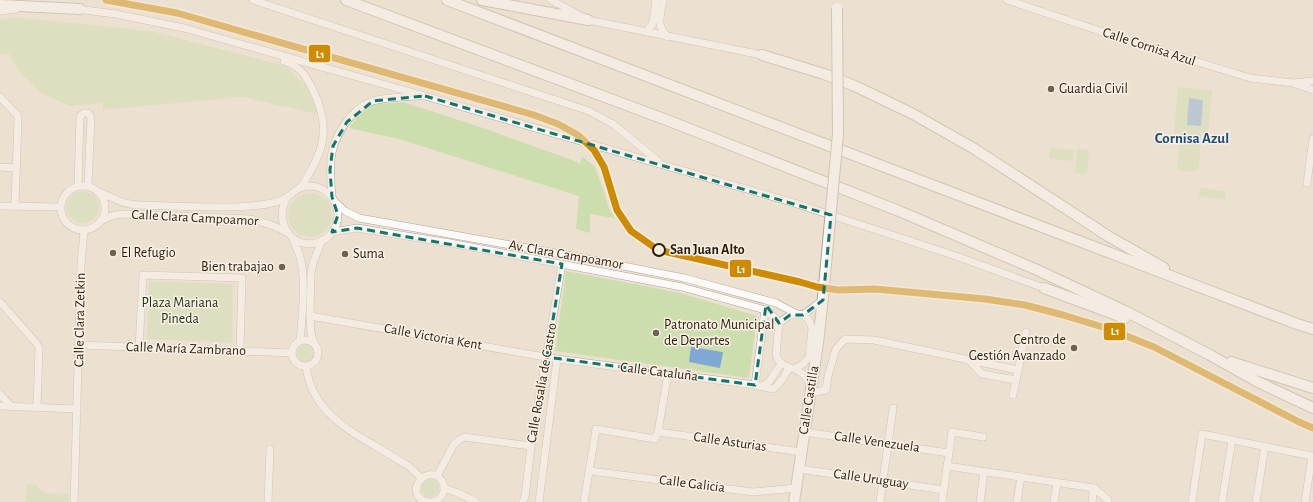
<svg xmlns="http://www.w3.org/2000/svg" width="1313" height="502" viewBox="0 0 1313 502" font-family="'Alegreya Sans',sans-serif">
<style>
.green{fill:#ccdeae}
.water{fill:#80a8d5}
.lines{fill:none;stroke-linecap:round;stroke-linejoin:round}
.street-casing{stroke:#b1a494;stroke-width:8}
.secondary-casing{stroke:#b1a494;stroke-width:12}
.street{stroke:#fcfaf8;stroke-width:7}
.secondary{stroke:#fcfaf8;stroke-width:10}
.secondary-bridge-casing{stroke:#b1a494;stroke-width:12;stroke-linecap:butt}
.secondary-bridge{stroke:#fcfaf8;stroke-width:10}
.metro-1-casing{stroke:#f9f1e7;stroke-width:10}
.metro-1{stroke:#ce8a01;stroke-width:7}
.marked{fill:none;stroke:#0f766e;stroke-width:3;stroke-dasharray:8 5;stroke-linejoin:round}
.poi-dot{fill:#6f614d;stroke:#f9f1e7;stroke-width:1.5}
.stop-dot{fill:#f9f1e7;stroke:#2b1c07;stroke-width:2}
.labels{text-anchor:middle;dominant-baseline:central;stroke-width:3;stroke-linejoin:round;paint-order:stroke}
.street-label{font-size:14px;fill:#2b1c07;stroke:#f9f1e7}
.poi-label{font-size:14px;fill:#2b1c07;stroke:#f9f1e7;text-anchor:start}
.stop-label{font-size:14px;font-weight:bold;fill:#2b1c07;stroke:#f9f1e7;text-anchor:start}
.park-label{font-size:14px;fill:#1e300d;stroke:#f9f1e7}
.neighbourhood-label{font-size:15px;font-weight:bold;fill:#1d4d80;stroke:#f9f1e7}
.line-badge{stroke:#f9f1e7;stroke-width:1.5}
.badge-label{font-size:11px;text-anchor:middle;font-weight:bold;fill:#fff}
</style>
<rect width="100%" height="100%" fill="#ece0d0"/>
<g class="green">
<path d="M14,17l137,14 135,35 21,21 11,27 -76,-17 -139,13v-7l-33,3 -27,-12 -22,-20 -12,-20 -9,1v-36z"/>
<path d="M1178,87l34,3 -4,43h-7l-2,37h-3l-1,2 -18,-2 3,-35 -6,-1z"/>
<path d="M403,102l83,27 86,31 8,4 2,-8 13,11 10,28 4,14 6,9 -25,-4v19l-14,-4 3,-33 -180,-57 -50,-11 9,-12 16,-12z"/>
<path d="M1050,148l24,2 -1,11 -24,-2z"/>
<path d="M1077,149l12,1 -2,24 -12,-1z"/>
<path d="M1200,188l26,3 -1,9 -26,-3z"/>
<circle cx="83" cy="207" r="16"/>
<circle cx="310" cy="215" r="22"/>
<path d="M566,271l114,22 77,23 -8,62 -194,-27z"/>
<path d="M149,281l84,3 -1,59 -85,-4z"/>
<circle cx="306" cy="353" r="9"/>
<circle cx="430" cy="488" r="9"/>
<path d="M27,484l10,1c5,11 22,8 32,9v8h-43z"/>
</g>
<g class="water">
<path d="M1189,98l14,2 -2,26 -14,-1z"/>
<path d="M691,347l32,5 -3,16 -31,-6z"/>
</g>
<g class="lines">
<defs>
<g id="street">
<path d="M253,0l336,111 24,13 45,37"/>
<path d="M551,0l37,20 174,35"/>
<path d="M663,0c-2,15 -8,26 5,37"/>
<path d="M1007,0l132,44 111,34 43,5 20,-2"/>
<path d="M76,9l40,5 68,14 241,68 366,106 159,52 94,34"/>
<path d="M0,11l16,-2"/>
<path d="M646,32l7,-9 3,-23"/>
<path d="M284,61c15,5 21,13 28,27 20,40 12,64 -11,99"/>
<path d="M1295,84l18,6"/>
<path d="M0,97l17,18 1,3 -3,88"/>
<path d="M0,167l16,1"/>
<path d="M1307,183l6,-44"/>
<circle cx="83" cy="208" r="22"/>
<path d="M78,186l2,-70 4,-3h4l3,4 -3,69"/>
<path d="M99,192c10,4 20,10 31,12 13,2 27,1 40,2 22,1 44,1 66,1 11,-1 21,-1 31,-3 6,-1 15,-3 20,-7 9,-6 11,-11 24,-11 27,2 37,38 14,53 -27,17 -54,-14 -38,-41"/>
<path d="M332,197c-3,-33 -4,-55 19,-81 6,-6 14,-13 22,-15 14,-4 32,-4 46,-5"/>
<path d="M336,203l9,8 14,7 219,39 106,21 92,25 21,11"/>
<path d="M0,206l60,1"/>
<path d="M100,221l14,-6 14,-1 122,5c13,3 24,6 36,13"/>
<path d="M332,232l25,-4 93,15 232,44 83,23 10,8 4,5"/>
<path d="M292,237c2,6 5,12 7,17 8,22 3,64 1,87"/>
<path d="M0,302l37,42 2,4 -2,59"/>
<path d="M803,315l20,-15"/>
<path d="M310,316l247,43 198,26 18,4c8,-5 11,-13 16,-21"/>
<circle cx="305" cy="353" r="13"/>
<path d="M314,343l-3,-10 -1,-17 1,-43 2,-10 9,-23"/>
<path d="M80,345l212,8"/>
<path d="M139,348l4,-73 99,3 -2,73"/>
<path d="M969,360l13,14 34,6"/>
<path d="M306,366c6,49 48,67 86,90 6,4 12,7 18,11 4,3 7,8 11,11"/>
<path d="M794,369l9,-5 6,-7 3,-29 -3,-8 -6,-5 -6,-1 -7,1 -11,8 -3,32c4,14 19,11 28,20 3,3 5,8 7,12"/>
<path d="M755,385l10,-75"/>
<path d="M761,386l7,-3 13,-19"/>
<path d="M810,393l16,-3 2,-14 8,-27 9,-10 29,1 144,30"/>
<path d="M0,394l12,13"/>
<path d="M1013,395l13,-63"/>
<path d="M0,406l77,3"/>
<path d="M658,432l143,20"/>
<path d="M804,432l145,21"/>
<path d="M947,466l147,22 14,12"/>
<path d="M799,469l145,21"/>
<path d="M590,471l163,21 43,-4"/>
<path d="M437,476l17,-32 5,-4 5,-3 67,9"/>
<path d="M444,488l14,5 18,9"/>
<path d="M74,502l7,-237 3,-35"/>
<path d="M268,502l2,-53"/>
<path d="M428,502c-29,-7 3,-44 15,-19 4,8 -2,17 -11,19"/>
<path d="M523,502l2,-5 6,-51 31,-182"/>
<path d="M539,502l18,-143"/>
<path d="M584,502l12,-73 59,10 3,-7 10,-59"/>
<path d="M880,502l13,-94"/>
<path d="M942,502l10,-70 31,5"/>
<path d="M980,502l4,-30"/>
<path d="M1017,502l4,-25"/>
<path d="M1054,502l3,-19"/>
<path d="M1092,502l2,-14"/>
<path d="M1192,502l10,-68 110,22 -7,46"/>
<path d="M1222,502l10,-62"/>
<path d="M1256,502l9,-56"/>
</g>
<g id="secondary">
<path d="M346,0l326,122 227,89 136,58 92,43 83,43 48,27 55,26"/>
<path d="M447,0l750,286 100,38 16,5"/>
<path d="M482,0l106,20"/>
<path d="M0,5l80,4"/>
<path d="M762,55l62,19 31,12 58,28 60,34 135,88 56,32"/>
<path d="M1044,288l81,30"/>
<path d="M1231,362l82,26"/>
<path d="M794,502l24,-159 5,-46"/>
</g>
</defs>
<use href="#street" class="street-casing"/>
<use href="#secondary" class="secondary-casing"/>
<use href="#street" class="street"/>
<use href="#secondary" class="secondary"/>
<defs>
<path id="secondary-bridge" d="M823,297l15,-163 -1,-126"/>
</defs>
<use href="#secondary-bridge" class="secondary-bridge-casing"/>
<use href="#secondary-bridge" class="secondary-bridge"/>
<defs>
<path id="metro-1" d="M106,0l71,13 357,102 24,9 20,11 16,15 10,17 13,43 14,21 27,19 142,32 17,5 21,3 37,-1 110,10 40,6 38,10 46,14 45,18 145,75 14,6"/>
</defs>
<use href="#metro-1" class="metro-1-casing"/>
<use href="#metro-1" class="metro-1"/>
</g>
<path d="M0 0H1313V502H0ZM425,96l406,119 -8,85 -20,15h-13l-11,8 -13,-18 -11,80 -208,-28 15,-93 -205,-36 -25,4 6,-17 -6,-18 -2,-27 3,-24 14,-24 26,-21z" fill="#ece0d0" fill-opacity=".55" fill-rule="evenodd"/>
<path class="marked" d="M425,96l406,119 -8,85 -20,15h-13l-11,8 -13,-18 -11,80 -208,-28 15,-93 -205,-36 -25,4 6,-17 -6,-18 -2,-27 3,-24 14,-24 26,-21z"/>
<g class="poi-dot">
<circle cx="1051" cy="89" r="4"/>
<circle cx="113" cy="253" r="4"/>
<circle cx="345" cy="254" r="4"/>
<circle cx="282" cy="267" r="4"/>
<circle cx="656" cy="333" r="4"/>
<circle cx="1074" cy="348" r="4"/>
</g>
<circle class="stop-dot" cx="659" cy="250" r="6"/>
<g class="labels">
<g class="street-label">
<text transform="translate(1149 47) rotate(18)">Calle Cornisa Azul</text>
<text transform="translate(195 218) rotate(3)">Calle Clara Campoamor</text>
<text transform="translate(566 255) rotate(10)">Av. Clara Campoamor</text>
<text transform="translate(80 320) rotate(-89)">Calle Clara Zetkin</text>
<text transform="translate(433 337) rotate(10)">Calle Victoria Kent</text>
<text transform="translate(186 349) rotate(2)">Calle María Zambrano</text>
<text transform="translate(659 372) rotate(7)">Calle Cataluña</text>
<text transform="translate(542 383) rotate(-80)">Calle Rosalía de Castro</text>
<text transform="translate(809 400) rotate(-81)">Calle Castilla</text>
<text transform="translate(730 442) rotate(8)">Calle Asturias</text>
<text transform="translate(877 442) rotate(8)">Calle Venezuela</text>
<text transform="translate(871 479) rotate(8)">Calle Uruguay</text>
<text transform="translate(692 484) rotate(7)">Calle Galicia</text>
</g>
<g class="poi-label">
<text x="1059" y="89">Guardia Civil</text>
<text x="121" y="253">El Refugio</text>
<text x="353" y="254">Suma</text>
<text x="274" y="267" text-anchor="end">Bien trabajao</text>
<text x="664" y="325">Patronato Municipal<tspan x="664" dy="16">de Deportes</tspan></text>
<text x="1066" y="340" text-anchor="end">Centro de<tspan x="1066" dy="16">Gestión Avanzado</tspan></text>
</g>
<g class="stop-label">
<text x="670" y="250">San Juan Alto</text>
</g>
<g class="park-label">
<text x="180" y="303">Plaza Mariana<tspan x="180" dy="16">Pineda</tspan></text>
</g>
<g class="neighbourhood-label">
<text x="1192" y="138">Cornisa Azul</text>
</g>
</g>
<g class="line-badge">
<rect x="308" y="44" width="23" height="19" rx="4" fill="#ce8a01"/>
<rect x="729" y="259" width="23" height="19" rx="4" fill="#ce8a01"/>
<rect x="1103" y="322" width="23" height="19" rx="4" fill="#ce8a01"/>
</g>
<g class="badge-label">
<text x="320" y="58">L1</text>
<text x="741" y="273">L1</text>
<text x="1115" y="335">L1</text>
</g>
</svg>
